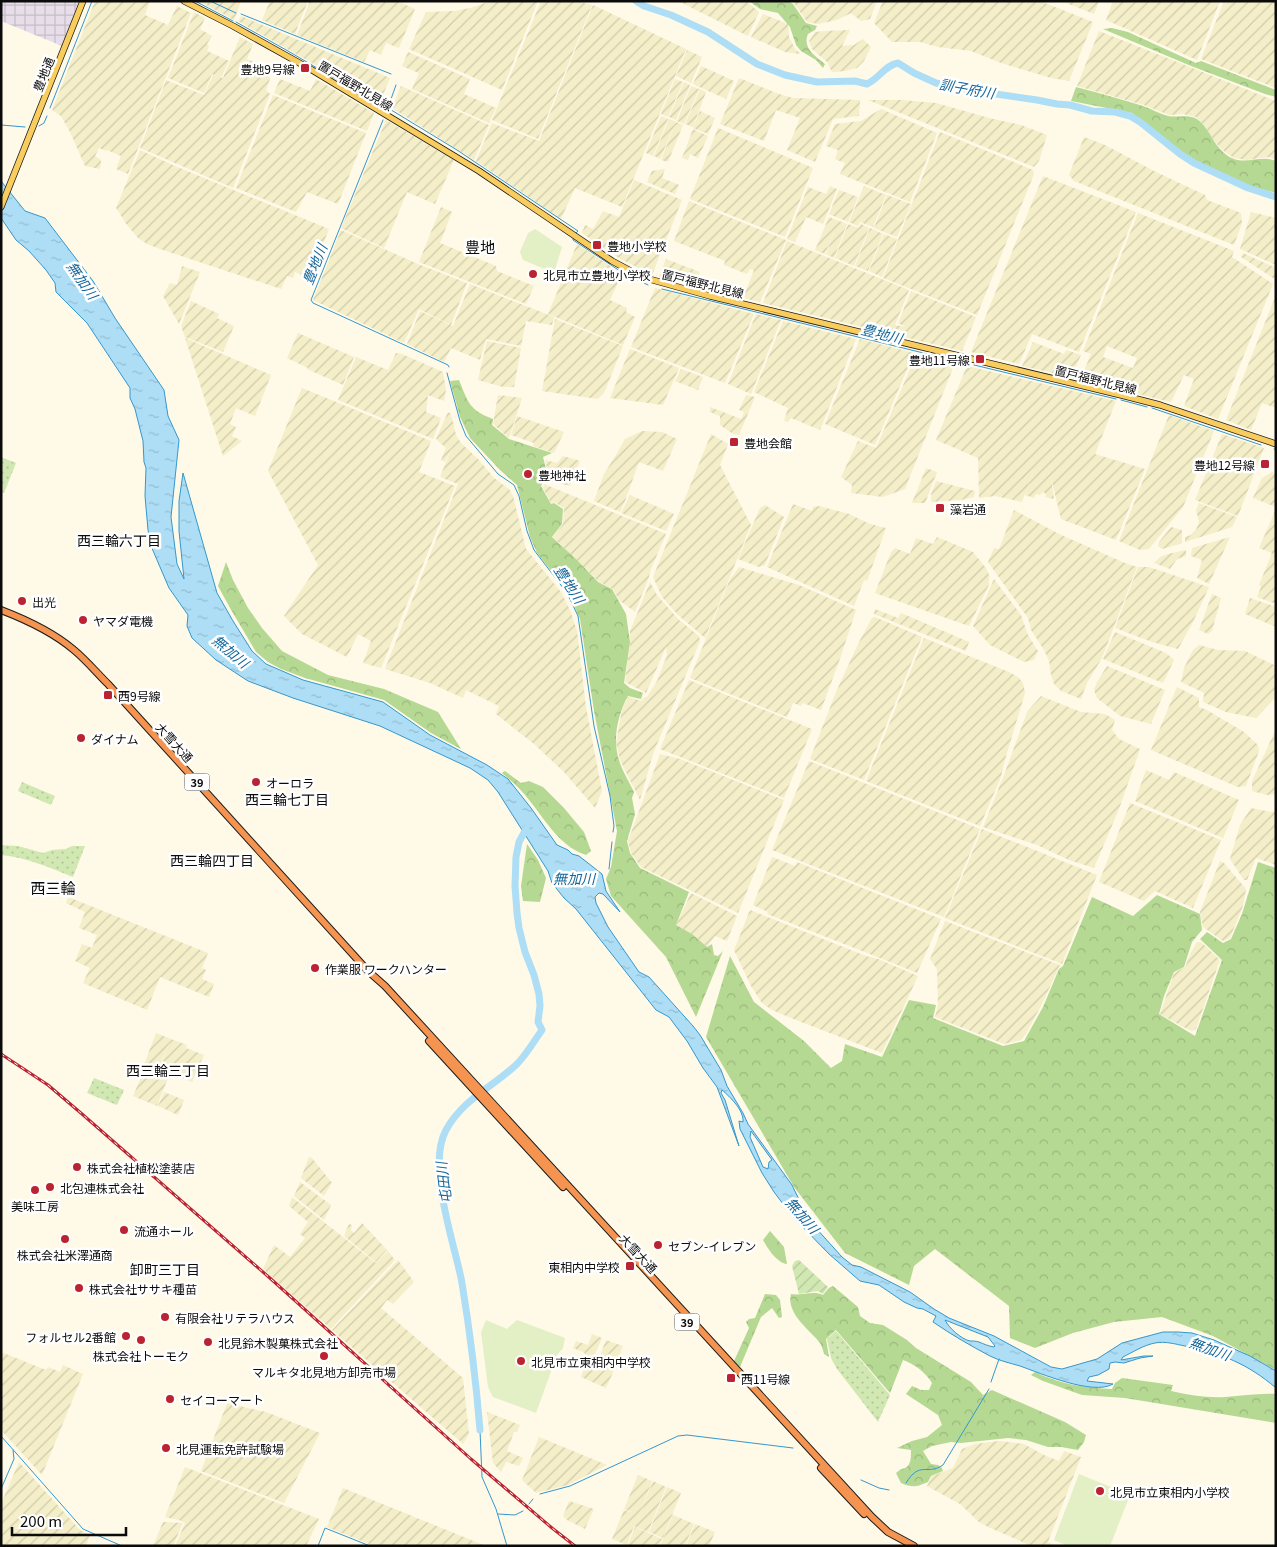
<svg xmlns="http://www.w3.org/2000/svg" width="1277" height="1547" viewBox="0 0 1277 1547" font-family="Georgia,'Noto Sans JP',serif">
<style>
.industrial{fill:url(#industrial-grid)}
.farmland{fill:url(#farmland-furrows);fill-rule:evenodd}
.forest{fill:url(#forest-crowns)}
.park{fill:url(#park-dots)}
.garden{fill:url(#garden-furrows)}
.pitch{fill:#e3efc5}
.water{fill:url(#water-ripples);stroke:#3497cd;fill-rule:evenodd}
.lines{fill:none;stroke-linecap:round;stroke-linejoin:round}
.stream{stroke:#3497cd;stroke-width:1}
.river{stroke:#addef6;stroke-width:7}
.major-casing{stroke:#1c1c1c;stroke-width:7}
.highway-casing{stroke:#1c1c1c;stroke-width:8}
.major{stroke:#f9cc5e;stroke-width:5.5}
.highway{stroke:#f59450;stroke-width:6}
.rail-casing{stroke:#ba2331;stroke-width:3}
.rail{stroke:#fff;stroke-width:1;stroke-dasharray:4;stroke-linecap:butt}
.poi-dot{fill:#ba2331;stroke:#fff;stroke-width:2}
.labels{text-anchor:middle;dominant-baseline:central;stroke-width:5;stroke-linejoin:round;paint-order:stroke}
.shield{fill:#fff;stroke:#545454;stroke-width:1}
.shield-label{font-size:11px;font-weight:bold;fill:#0b0b0b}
.poi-label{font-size:12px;fill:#0b0b0b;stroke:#fff;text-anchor:start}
.street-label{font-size:12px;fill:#0b0b0b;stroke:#fff}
.water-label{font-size:14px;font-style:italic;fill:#15679b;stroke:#fff}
.neighbourhood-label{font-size:14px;fill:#0b0b0b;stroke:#fff}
.quarter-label{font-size:15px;fill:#0b0b0b;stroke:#fff}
</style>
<defs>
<pattern id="industrial-grid" width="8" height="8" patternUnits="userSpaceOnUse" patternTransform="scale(1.25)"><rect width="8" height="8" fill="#e8deea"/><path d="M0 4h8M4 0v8" fill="none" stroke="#c6bdc7"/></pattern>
<pattern id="farmland-furrows" width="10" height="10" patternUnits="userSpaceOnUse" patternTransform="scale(1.25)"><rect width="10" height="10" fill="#f4eec9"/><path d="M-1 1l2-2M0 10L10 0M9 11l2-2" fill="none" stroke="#d0cbab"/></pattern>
<pattern id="forest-crowns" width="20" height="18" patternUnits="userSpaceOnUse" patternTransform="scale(1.25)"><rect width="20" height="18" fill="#b5d992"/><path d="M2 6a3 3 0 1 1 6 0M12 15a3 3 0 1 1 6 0" fill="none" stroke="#9ab97d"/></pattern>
<pattern id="park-dots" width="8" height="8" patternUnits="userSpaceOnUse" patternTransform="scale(1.25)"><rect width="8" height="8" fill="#d1e8b3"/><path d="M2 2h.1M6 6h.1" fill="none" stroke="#b2c699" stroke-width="1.8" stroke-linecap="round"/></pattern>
<pattern id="garden-furrows" width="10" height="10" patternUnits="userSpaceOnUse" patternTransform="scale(1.25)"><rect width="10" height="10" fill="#d1e8b3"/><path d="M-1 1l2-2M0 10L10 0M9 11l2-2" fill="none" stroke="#b2c699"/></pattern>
<pattern id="water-ripples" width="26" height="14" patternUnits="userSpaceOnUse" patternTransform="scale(1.25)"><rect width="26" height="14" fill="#addef6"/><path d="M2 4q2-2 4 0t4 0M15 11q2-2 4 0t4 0" fill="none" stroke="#94bdd2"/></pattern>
</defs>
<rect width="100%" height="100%" fill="#fff9e8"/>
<path class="industrial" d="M1,1h78l-17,45 -61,-25z"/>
<g class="farmland">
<path d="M95,1h55l-5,14 23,10 9,-19 14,7 -63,161 -12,-5 5,-13 -14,-6 -1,1 -7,-3 -4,8 6,4 -1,9 -15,-3 -15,-34 -9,-16 -9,-6z"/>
<path d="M199,1h42l-7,19z"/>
<path d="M270,1h38l-13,33 -33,-14z"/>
<path d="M310,1h87l18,8 -16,39 -13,-5 -5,12 -11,-5 -6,12 -67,-27z"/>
<path d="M491,1h47l-36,89 -93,-41 17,-37 28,-1 16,-3z"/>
<path d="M541,1h36l15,4 -54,134 -46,-19z"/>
<path d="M678,1h68l13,11 -11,24z"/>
<path d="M791,1h86l-7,18 -9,2 -10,-8 -14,7 -19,4 -11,-2 -13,-19z"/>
<path d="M883,1h157l53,21 -24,59 -18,-3 -50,-15 -30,-12 -33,-4 -18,-5h-28l-18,-19z"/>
<path d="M1061,1h38l-5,13z"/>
<path d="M1113,1h107l-23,59 -91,-40z"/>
<path d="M1224,1h52v87l-75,-29z"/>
<path d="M593,5l93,44 -64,158 -47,-19 -14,31 -85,-58 16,-38 47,18z"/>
<path d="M194,12l11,6 -5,11 12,7 -5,8 2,2 -2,5 22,10 -8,17h2l17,-41 13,7 -6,15 16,7 7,13 -4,11 4,4 -37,94 -93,-40 26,-68 38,15 9,-20 6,2 -7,-3 -8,19 -36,-15z"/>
<path d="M763,14l25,10 1,13 6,12 6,5 -16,-2 -34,-15z"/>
<path d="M241,16l149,62 -9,22 -6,-1 -137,-78z"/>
<path d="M850,30l-8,16 12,-1 9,-6 8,8 -7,14 -7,7 -12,3 -13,1 -5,-10 -15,-13 -3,-8 6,-9 10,-1z"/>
<path d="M1099,31l177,70v59l-6,-3 -11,1 -12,2 -13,-2 -13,-9 -9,-11 -7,-12 -9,-9 -13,-3 -14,1 -25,-10 -67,-19z"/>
<path d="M687,50l15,7 -11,26 -15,-7z"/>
<path d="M408,52l62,27 -6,15 32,14 -7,15 -77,-34 7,-16 -17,-7z"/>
<path d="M701,66l33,15 -8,18 -33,-15z"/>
<path d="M739,78l40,16 14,4 67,2 -1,16 -26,3 -18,43 -28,-12 13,-32 -24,-8 -12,31 -44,-17z"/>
<path d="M280,79l30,12 6,-12 58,34 -7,18 -93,-38z"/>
<path d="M675,79l8,3 -15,35 -7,-3z"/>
<path d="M684,82l6,3 -14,35 -7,-3z"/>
<path d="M401,86l88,39 -15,35 -82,-52z"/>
<path d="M691,86l8,3 -15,35 -7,-3z"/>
<path d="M700,89l6,3 -13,35 -8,-3z"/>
<path d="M273,95l93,38 -28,71 -31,-12 -11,20 -60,-24z"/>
<path d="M868,100h33l35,3 57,16 28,6 26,10 -8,26 -5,6z"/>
<path d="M881,109l56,24 -27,69 -70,-28 5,-11 -10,-4 3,-9 -12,-4 9,-22 26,-3z"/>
<path d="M700,111l15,7 -7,16 -15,-6z"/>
<path d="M661,116l7,3 -15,37 -7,-3z"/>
<path d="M669,119l7,3 -16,37 -6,-3z"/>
<path d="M386,120l68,40 -19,44 -28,-12 -23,56 -43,-20z"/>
<path d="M676,122l7,3 -15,37 -7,-2z"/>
<path d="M718,128l95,40 -28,69 -95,-38z"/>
<path d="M693,129l15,7 -10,22 -8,-4 -2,6 -6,-2z"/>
<path d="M940,132l93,38 1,4 -57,141 -94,-37z"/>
<path d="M1084,137l21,8 51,27 49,23 2,5 34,13 1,10 -8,22 -160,-64 -5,-6z"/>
<path d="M140,150l35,16 154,63 -20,49 -14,-6 -2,6 -6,-2 -6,13 -118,-39 -16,-6 -9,-6 -11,-13 -11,-17z"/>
<path d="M665,169l-3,9 17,7 -4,9 -28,-12 5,-11z"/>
<path d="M1043,176l93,36 -57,140 -47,-18 -13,30 -48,-12z"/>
<path d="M634,180l48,20 -30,75 -33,-17 -37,-25 3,-8 8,4 10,-18 16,6z"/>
<path d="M830,186l7,3 -14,35 -17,-7 -11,25 -8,-3 21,-52 18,7z"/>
<path d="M864,186l22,9 -13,32 -13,-5 -2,4 -9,-4z"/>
<path d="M839,190l19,7 -10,25 -19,-8z"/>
<path d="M887,195l24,9 -14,33 -23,-9z"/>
<path d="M689,201l97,39 -26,62 -17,-4 11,-28 -4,-1 -3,5 -23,-9 1,-4 -51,-20z"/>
<path d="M441,207l11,5 -12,31 56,23 1,5 37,15 -8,18 -107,-42z"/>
<path d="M1251,212l25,6v47l-36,-16z"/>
<path d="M1138,213l96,38 -2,6 41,27 -55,135 -34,-13 10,-27 -10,-4 -13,27 -91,-22 11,-26 -8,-3zM1107,346l30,12 -4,10 -30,-11z"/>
<path d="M829,217l18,7 -13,34 -8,-4 9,-25 -10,25 -10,-4z"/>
<path d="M848,224l10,4 3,-4 8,4 -15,38 -19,-8z"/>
<path d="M870,228l13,6 -15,37 -13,-5z"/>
<path d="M341,230l77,34 49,19 -16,42 -32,-16 -15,34 -91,-43z"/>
<path d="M884,234l13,5 -15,38 -13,-6z"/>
<path d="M787,241l122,49 -14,35 11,2 -8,-4 13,-32 65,26 -14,34 -199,-48z"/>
<path d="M577,244l45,30 -12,26 17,8 -1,4 9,5 -12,28 -75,-31z"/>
<path d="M1243,253l33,15v12l-35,-23z"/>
<path d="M666,259l34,13 -6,14 -35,-9z"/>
<path d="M182,266l18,6 -21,52 -16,-28 7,-13 7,2z"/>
<path d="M470,284l84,33 -2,8 -26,-4 -5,25 -35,-7 -6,21 -29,-12 -7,14 -37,-18 13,-33 33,15z"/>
<path d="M655,288l99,26 -29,69 -94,-36z"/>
<path d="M1276,295v113l-14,-5 -11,27 -25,-10z"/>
<path d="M191,301l28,13 -2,4 17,8 -11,26 -38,-15 -4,-11z"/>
<path d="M756,314l25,6 -30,74 -23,-10z"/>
<path d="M555,319l68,27 -19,47 -6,6 -56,-8z"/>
<path d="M783,321l73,18 -36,91 -29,-12 -3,4 -4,-1 4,-13 -34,-16z"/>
<path d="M298,333l56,24 -11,28 -36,-16 1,-1 -21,-10z"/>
<path d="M185,338l86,37 -16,41 -19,-8 -6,16 6,3 -4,9 10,5 -19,15z"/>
<path d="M860,339l54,14 -39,92 -50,-21z"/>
<path d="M487,341l34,7 -7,39h-11l-25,-7z"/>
<path d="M1033,342l31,12 2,-4 15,5 -10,22 -49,-11z"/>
<path d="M630,349l49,19 -16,37 -53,-7z"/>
<path d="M396,353l6,1 41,18 3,18 -2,11 -16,-6 -2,17 15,6 -8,21 -95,-39 18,-43 32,13z"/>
<path d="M917,353l38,10 -50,126 -22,8 -32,-4 1,-8 -11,-8 17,-36 18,7z"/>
<path d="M967,366l149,35 -21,53 50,15 -29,71 -55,-21 -10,-41 3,21 -9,-2 1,-3 -3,-2 -3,3 -4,-1 -2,4 -9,-3 10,-28 -13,35 -27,-6 -16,2 -1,-40 -42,-18z"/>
<path d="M681,369l22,8 -5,13 -23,-9z"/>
<path d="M302,388l129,53 -12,31 36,14 -74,182 -18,-5 8,-22 -13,-7 -11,23 -45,-23 -18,-18 34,-51 -50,-94z"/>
<path d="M498,395l24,3 -13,40 -16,-14z"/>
<path d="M746,395l9,2 -16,38 -6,-1 -13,-9v-9l-10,-4v-5l31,12 3,-7 -5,-2z"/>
<path d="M448,412l3,2 5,21 5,8 18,17 15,18 15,11 4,7 13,53 35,43 9,18 7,21 9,76 16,84 -7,17 -32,-37 -29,-27 -38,-30 3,-8 -33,-16 -3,8 -33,-15 -45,-14 73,-185 -18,-7 14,-35 -9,20 -4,-2 5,-12 -10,-9z"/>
<path d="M1169,415l45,16 -31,76 -34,42 -9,1 -21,-9z"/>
<path d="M517,416l47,16 -10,21 -21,-7 1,-3 -23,-8z"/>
<path d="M642,431l20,1 15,7 -14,32 -24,-9 -14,39 -5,11 -26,-11 10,-27 12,-19 9,-16z"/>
<path d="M711,434l17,10 -8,21 31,60 -46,113 -27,-23 -16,-18 -9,-20z"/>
<path d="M1222,434l42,14 -26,68 -43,-16z"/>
<path d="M563,456l17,5 -10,25 -25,-6 3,-7 -3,-13 12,3z"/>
<path d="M926,468l11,4 -12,31h-13z"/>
<path d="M1272,472l4,2v33l-23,-9 9,-20z"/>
<path d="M936,481l39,10 -1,6 -13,3 -30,2v-8z"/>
<path d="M544,484l122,50 -15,35 -3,11 -13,32 -16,-12 -6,-11 -15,-8 -45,-44 10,-13 1,-16 -10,-6 -3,1 -8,-15z"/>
<path d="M630,495l44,19 -8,17 -45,-18z"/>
<path d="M1199,503l38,14 -5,10 -47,15v-5l6,-2 5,-5 3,-8 -3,-12z"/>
<path d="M793,504l19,7 1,-4 6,-1 30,8 21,10 16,4 -19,53 -3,-1 -10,26 -87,-39z"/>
<path d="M765,505l19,12 -19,48 -6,2 -21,-8 22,-51z"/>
<path d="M1276,509v95l-19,-7 4,-10 -2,-2 13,-32 -13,-5z"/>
<path d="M1014,510l45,24 66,29 12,4 -35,91 -15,25 -6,16 -20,-8 -7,-7 -3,-9 -2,-14 -5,-11 -13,-20 -3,-12 -40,-56 6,-14 5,1z"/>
<path d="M1171,527l11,3v12l-2,2 -18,5 -4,-3 1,-4z"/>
<path d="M937,537l36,15 13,16 3,7v10l-20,41 -94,-33 16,-41 4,-4 15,6 6,-16 17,6z"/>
<path d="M1230,537l-21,47 -12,-6 5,-18 -11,-4 1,-8z"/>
<path d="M1186,550v6l-9,3 -7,10 -16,-6 6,-6 8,-3z"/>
<path d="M739,567l60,18 57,25 -16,49 -19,51 -18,-7 -2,3 -8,-3 -6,14 -97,-39 40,-99z"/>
<path d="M1138,567h11l60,20 -16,35 -15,27 -26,-7 -37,-14z"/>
<path d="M994,579l27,36 7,20 10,16 -4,9 -10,2 -34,-17 -17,-19z"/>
<path d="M650,582l7,13 22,25 20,16 1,5 -47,113 -13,46 -20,-40 -4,-17 6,-33 6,-13 13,4 4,-4h2l10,-16 10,-26 -1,-8 -20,46 -21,-11 5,-39v-12z"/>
<path d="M1212,594l9,4 -9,33 -4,3 -9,-4z"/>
<path d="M1250,598l26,9v20l-31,-13z"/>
<path d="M875,609l23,9 3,-5 68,29 -3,9 -92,-37z"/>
<path d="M875,617l47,20 -58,143 -54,-21 26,-67 23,-50 13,-24z"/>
<path d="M1115,632l51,21 8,7 -11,23 -60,-24z"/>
<path d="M924,638l85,34 9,5 5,6 2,10 -21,70 -3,14 -21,49 -114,-45z"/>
<path d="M1199,645l19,5 27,1 31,15v31l-20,21 -30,-6 -23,-10 1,-9 -23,-11 3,-14 9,-18z"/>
<path d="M1107,666l58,24 -14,34 -31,-8 -23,-18 -3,-8 3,-8z"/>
<path d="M689,680l123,49 -28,69 -124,-49z"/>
<path d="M1177,687l22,11v9l8,3 37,22 14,13 1,6 -13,35 -8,1 -87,-37z"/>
<path d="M1041,696l40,16 24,2 10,6 -3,10 7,9 21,10 -21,60 -25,59 -25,-8 -32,-15 -54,-18 21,-52 23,-63z"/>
<path d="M1276,729v65l-9,1 -15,-4v-10z"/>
<path d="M660,754l20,5 104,41 -46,113 -97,-46 -10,-14 -3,-12z"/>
<path d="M809,761l171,68 -36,88 -172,-67z"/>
<path d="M1146,770l23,10 5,-8 65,28 -16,38 -88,-37z"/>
<path d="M1130,803l91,37 -28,68 -38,-17 -11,10 -45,-19z"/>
<path d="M1251,808l20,4 5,-1v54l-20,-7 -9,22h-3l-14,-21 10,-34z"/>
<path d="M982,829l115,46 -35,89 -117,-46z"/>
<path d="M772,857l23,9 2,-4 144,57 -24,54 -42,-17 -108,-42 1,-2 -15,-7z"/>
<path d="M1220,861l4,2 22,26 -3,17 -13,32 -7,3 -20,-14 -3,-15z"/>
<path d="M691,893l46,23 -10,25 -12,-5 -8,11 -15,-13 -16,-9z"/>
<path d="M68,897l140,56 -6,15 4,2 -4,9 12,5 -5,13 -49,-20 -13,33 -64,-27 7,-15 -15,-7 7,-17 10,4 5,-13 -18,-7 6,-16 -19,-9z"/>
<path d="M750,910l116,46 12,3 40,17 -36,77 -86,-33 -24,-10 -10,-7 -11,-17 -17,-36z"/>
<path d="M945,921l115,44 -17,37 -17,32 -5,6 -17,4 -69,-27 3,-12 -1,-36 -7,-10z"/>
<path d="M1197,942h4l19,18 -24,69 -5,2 -31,-17 14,-41 11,-6 6,-15z"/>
<path d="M156,1033l15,6 -14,34 -14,-6z"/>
<path d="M171,1039l16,6 -1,3 18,7 -12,27 -22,-9 -2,4 -10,-4z"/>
<path d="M145,1068l23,10 -11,28 -24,-10z"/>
<path d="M164,1092l20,8 -6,15 -20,-9z"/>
<path d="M309,1157l3,1 20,25 -8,13 -23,-18z"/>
<path d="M300,1182l31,23 -7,15 -30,-24z"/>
<path d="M292,1197l84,66 12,-12 7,9 -64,69 -68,-60 11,-24 16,12 15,-19 -5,-4 8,-12 -19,-16z"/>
<path d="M362,1223l25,27 -11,12 -32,-26 5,-12 3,1 -1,5 3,3z"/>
<path d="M398,1260l16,22 -21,22 -6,-4 -6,8 82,70 6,56 -6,10 -131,-114z"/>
<path d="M592,1334l10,4 -10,23 -9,-4 2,-4 -12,-5 3,-7 12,4z"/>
<path d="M606,1340l17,6 -8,19 -16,-7z"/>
<path d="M1,1352l45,18 2,-3 12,5 3,-7 20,9 -41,101 -41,-45z"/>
<path d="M587,1359l27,11 -8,18 -25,-11z"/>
<path d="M228,1401l15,6 23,5 54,21 -36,70 -83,-32z"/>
<path d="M487,1412l33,13 -3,7h-3l-7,19 16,7 -4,8 -13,-4 -5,10 -8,-9z"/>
<path d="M539,1437l68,28 -39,20 -32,8 -14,-13z"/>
<path d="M999,1441l25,3 20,11 15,6 5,-10 17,6 -33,85 8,4h-30l1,-2 -39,-17 -9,-5 -19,-18 -33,-18 5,-10 21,-8 9,-19 13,-5z"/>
<path d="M19,1462l61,68 10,5 -4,11h-85v-42z"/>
<path d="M185,1467l134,52 -13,27h-131l10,-23 -6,-3 -14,-3z"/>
<path d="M638,1475l14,6 -14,37 15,-37 13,6 -18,45 -14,-6 -7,19 -15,-6 12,-29 11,3 -11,-4z"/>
<path d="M667,1487l14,6 -18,45 -14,-6z"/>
<path d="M343,1488l143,58h-112l-47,-19z"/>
<path d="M569,1501l25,8 -9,20 -18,-9 -4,-4z"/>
<path d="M673,1515l21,9 -9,22h-25z"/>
<path d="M163,1522l20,1 -10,23h-20z"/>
<path d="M695,1524l20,8 -6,14h-23z"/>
<path d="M635,1527l27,12 -3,7 -31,-1z"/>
</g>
<g class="forest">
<path d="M749,1h39l5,3 13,19 11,3 -2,4 -7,4c-6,14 7,22 17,30l-2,4 -7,-8 -15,-9 -5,-6 -6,-18 -12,-14 -18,-4z"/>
<path d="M1112,28l16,4 68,31 5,-2 75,29v7l-11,-3 -74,-28 -88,-37z"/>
<path d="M1076,87c23,6 45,12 67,19 9,3 17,8 25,10 9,2 18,-2 27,2 16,8 17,32 39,41 14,5 28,-4 42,2v32l-29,-8 -47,-22 -19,-12 -49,-38 -61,-12z"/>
<path d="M459,380c9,22 10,30 34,39l-1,6 17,14 43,14 -9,4 4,16 -6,13 10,18 3,-1 9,6 -1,15 -10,13 25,23 21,22 14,7 14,25 4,28 -6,41 6,5 13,5 -2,6 -13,-3c-10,18 -16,43 -9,64 3,11 10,21 15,32l-2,6 3,16 -8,27 3,12 10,15 49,24 -13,33 16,9 15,13 5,-3 2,11 4,1 5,-5 -27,66 -30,-60 -55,-61 -5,-17 5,-12 6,-36 -23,-120 -14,-92 -13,-28 -30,-38 -7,-16 -13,-52 -17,-15 -30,-32 -10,-21 -10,-36z"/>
<path d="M226,562l7,18 15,28 14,20 20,23 46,24 56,14 54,23 23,37 -30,-16 -47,-33 -79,-22 -24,-9 -13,-7 -12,-10 -26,-44 -12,-22z"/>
<path d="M505,771l16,12 8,-2 14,6 21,21 20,24 7,19 -5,4c-29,-10 -42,-38 -61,-60 -6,-8 -15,-15 -23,-22z"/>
<path d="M527,844l11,16 8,18 -6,24 -17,-1 -2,-15z"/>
<path d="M1258,862l18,6v502l-63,-34 -51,-19 -48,5 -41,11 -38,15 -25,-10 -1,-32 -74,-57 -21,17 -5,19 -64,-32 -51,-66 -88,-150 24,-81 24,46 50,39 27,27 11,-7 3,-17 37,13 27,-57 27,5 -3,13 70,28 21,-5 19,-34 16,-38 4,-3 29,-69 41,19 24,-21 43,19 2,16 -10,12 -8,25 -10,5 -10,24 -5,18 36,22 27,-76 -22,-21 7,-7 16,11 8,-4 11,-25z"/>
<path d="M770,1231l14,16 3,17c-10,-1 -19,-15 -24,-24z"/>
<path d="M833,1286l25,21 2,9 10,7 13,2 24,15 9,8 55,34 12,13 9,-5 73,32 21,13 -2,7 -6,8 -17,-3h-13l-22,-7 -18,-2 -47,5 -10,-1 -19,4 -9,5 8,13 7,1 4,3 1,3 -12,5 -3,6c-12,5 -15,6 -27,1l-5,-10 5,-4c10,-1 10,-10 10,-19l-14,-2 15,-7 15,-4 15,-12 -4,-10 -32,-21 6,-8 9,4h8l3,-7c-6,-10 -17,-19 -29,-23l-13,33 -54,-63 -10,9 3,18 -5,-3c-1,-4 -2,-8 -4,-11 -11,-14 -34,-29 -29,-49 11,2 22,-4 32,1l6,-7z"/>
<path d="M765,1294l11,1 4,5 2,17 -3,1 -7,-10 -11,9 -21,50 -6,-6 15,-33 -3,-6 3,-3 6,-1z"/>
<path d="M1035,1372c25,12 50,16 77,17l3,-6 7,-5 51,7 -2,6c18,4 36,7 54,6 17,-1 34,-4 51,-3v29l-151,-25 -43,-3 -39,-14 -12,-6z"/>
</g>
<g class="park">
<path d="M1,457l15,6 -12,30 -3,-1z"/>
<path d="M22,782l33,14 -4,9 -33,-14z"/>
<path d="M1,845l17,1 25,7 9,-3 14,-1 6,-3h13l-12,31c-23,-9 -47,-20 -72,-22z"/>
<path d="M94,1078l30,12 -7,15 -30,-12z"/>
<path d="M836,1331l54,64 -12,27 -41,-53 -6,-11 -4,-19z"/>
</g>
<path class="garden" d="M799,1260l29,27 -5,7 -5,-3 -19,3 -7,-28 3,-5z"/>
<g class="pitch">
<path d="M535,229l27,18 -8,26 -31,-13 -3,-8 8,-19z"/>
<path d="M486,1320l21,9 10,-9 48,18 -2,10 -6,7 -21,58 -43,-16 -5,-10 -7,-55z"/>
<path d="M1079,1474l51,21 -20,51h-42l-14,-6z"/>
</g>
<path class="water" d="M1,181l24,30 20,7 48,63 22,37 49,72 4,26 11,24 -8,77 6,47 7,15 -5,-48v-30l4,-28 34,120 16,28 19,30 14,13 37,16 80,22 47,33 57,30 21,14 23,29 26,37 11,5 4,4 7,2 23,18 4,17 14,21 -17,-18 -4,-1 -4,4 1,6 12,24 31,45 10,5 44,49 7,9 21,35 6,16 16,27 5,11 44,61 13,27 10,15 27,30 10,8 9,2 49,25 24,17 15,9 45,18 57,31 11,2 35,-10 25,-16 41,-11h15l14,1 22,7 36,16 26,15v17c-28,-24 -55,-35 -91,-42 -10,-2 -20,-5 -30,-3 -11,2 -22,9 -32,14l-2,3 23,-4h9l-13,2 -16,5 -9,-1 -5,1 -1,6 -11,6 -9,2 -2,4 26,3c-20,12 -73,-11 -93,-18 -10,-3 -20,-5 -30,-10 -19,-10 -38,-21 -57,-34l3,-6 -13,-7 -6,-1 -13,-6 -25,-17 -19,-4 -31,-27 -36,-37 -19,-25 -12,-19 -22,-44 -1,-8 4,1c1,-12 -13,-25 -21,-32l-1,3 4,7 14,46 -22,-59 -14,-19 -16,-27 -18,-24 -13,-7 -80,-101 -12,-11 -12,-15 -4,-12 -50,-79 -10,-12 -18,-12 -90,-42 -87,-28 -45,-17 -32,-21 -24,-22 -5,-12 1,-11 -19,-27 -18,-42 -3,-16 -3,-34 1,-28 -2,-6 -1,-21 -8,-32 -5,-11v-10l-43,-65 -31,-31 -1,-9 -9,-13 -17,-19 -13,-11 -15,-22zM751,1131l21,29 -3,2 -1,7 -5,-2 -13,-30zM945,1320l43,17 7,9 -1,1c-6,-1 -10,-3 -15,-5 -3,-1 -6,-1 -9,-1 -9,-2 -21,-13 -25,-21z"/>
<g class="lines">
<g class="stream">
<path d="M195,1l38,20"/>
<path d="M210,1l26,12"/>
<path d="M241,14l150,60"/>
<path d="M236,22l52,29 89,52 11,5 69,42 121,81 -2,2"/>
<path d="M390,102l6,-17"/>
<path d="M50,108l42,-107"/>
<path d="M383,120l-72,180 2,3 135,62 1,2"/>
<path d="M1,125l24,2"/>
<path d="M39,126l5,-3 3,-7"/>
<path d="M573,239v1l47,31 28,14"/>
<path d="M662,289l290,71"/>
<path d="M974,365l142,34"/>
<path d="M447,373l13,48 6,15 32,38 16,11 5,11 8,35 7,19 33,43 11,23 16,110 16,70 4,30 -1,6"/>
<path d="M1121,400l26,7"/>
<path d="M1152,408l109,37"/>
<path d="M1274,449l2,1"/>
<path d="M609,869l3,-27"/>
<path d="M991,1382l8,-23"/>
<path d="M480,1430l2,47 14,32 11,37"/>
<path d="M1,1436l82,93 39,17"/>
<path d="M861,1480l18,8 10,2"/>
<path d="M906,1483c14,-23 21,-7 37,-18l46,-76"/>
<path d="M1,1489l13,-30 -1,-9"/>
<path d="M540,1494l30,-8 108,-50 9,-1 106,13"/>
<path d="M529,1504l4,-5"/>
<path d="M498,1514l17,1 8,-4"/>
<path d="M318,1546l7,-18 45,18"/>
</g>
<g class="river">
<path d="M636,1l8,5 27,9 37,17 49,32 28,11 32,7 38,-1 12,3c13,-6 18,-19 31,-21l16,10 22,10 46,9 55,8 20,4 13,1 22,6 23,1 15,4 10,6 40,32 14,9 54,25 28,9"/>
<path d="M480,1430c-4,-49 -10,-98 -18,-147 -7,-39 -36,-116 -16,-153 17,-31 47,-43 71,-66 10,-10 17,-23 25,-34l-4,-8 2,-16 -1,-12 -5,-19 -9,-23 -6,-24 -2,-15 -2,-27 1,-29 3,-15 7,-13"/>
</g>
<defs>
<g id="major">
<path d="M184,1l49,25 79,44 167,101 133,90 30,16 68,19 411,99 39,10 116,39"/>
<path d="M1,207l82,-206"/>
</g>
<g id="highway">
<path d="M1,610c26,10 52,22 73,40 12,10 23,23 34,34l260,287 17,15 487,531 16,15 26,14"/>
<path d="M429,1041l134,146"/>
<path d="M821,1468l43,46"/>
</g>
</defs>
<use href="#major" class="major-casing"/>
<use href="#highway" class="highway-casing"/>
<use href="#major" class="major"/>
<use href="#highway" class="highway"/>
<defs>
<path id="rail" d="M1,1054l47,31 34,29 189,165 200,180 81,69 23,18"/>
</defs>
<use href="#rail" class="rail-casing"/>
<use href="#rail" class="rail"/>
</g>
<g class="poi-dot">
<rect x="300" y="63" width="10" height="10" rx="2.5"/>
<rect x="592" y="240" width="10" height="10" rx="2.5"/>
<circle cx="533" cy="274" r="5"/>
<rect x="975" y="354" width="10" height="10" rx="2.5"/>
<rect x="729" y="437" width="10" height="10" rx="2.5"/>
<rect x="1260" y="459" width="10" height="10" rx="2.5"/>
<circle cx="528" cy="474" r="5"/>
<rect x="935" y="503" width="10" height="10" rx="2.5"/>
<circle cx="22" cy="601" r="5"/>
<circle cx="83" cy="620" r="5"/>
<rect x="103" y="690" width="10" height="10" rx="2.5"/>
<circle cx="81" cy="738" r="5"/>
<circle cx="256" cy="782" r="5"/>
<circle cx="315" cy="968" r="5"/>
<circle cx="77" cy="1167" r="5"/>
<circle cx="50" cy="1187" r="5"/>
<circle cx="35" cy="1190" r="5"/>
<circle cx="124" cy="1230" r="5"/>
<circle cx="65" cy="1239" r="5"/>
<circle cx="658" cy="1245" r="5"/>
<rect x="625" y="1261" width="10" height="10" rx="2.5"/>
<circle cx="79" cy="1288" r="5"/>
<circle cx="165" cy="1317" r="5"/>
<circle cx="126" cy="1336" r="5"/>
<circle cx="141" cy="1340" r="5"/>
<circle cx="208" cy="1342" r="5"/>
<circle cx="324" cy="1356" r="5"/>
<circle cx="521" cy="1361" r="5"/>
<rect x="726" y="1373" width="10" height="10" rx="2.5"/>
<circle cx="170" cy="1399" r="5"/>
<circle cx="166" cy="1448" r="5"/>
<circle cx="1100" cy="1491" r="5"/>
</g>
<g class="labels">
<g class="shield">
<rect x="184.5" y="773.5" width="25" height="17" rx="4"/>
<rect x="674.5" y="1313.5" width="25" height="17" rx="4"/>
</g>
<g class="shield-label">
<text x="197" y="782">39</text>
<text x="687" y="1322">39</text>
</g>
<g class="poi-label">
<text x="295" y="68" text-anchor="end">豊地9号線</text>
<text x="607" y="245">豊地小学校</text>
<text x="543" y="274">北見市立豊地小学校</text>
<text x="970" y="359" text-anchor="end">豊地11号線</text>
<text x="744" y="442">豊地会館</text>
<text x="1255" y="464" text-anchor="end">豊地12号線</text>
<text x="538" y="474">豊地神社</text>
<text x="950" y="508">藻岩通</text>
<text x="32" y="601">出光</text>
<text x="93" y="620">ヤマダ電機</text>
<text x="118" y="695">西9号線</text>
<text x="91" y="738">ダイナム</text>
<text x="266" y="782">オーロラ</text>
<text x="325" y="968">作業服 ワークハンター</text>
<text x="87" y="1167">株式会社植松塗装店</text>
<text x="60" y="1187">北包連株式会社</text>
<text x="35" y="1205" text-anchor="middle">美味工房</text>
<text x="134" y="1230">流通ホール</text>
<text x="668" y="1245">セブン-イレブン</text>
<text x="65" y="1254" text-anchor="middle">株式会社米澤通商</text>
<text x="620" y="1266" text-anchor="end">東相内中学校</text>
<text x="89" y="1288">株式会社ササキ種苗</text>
<text x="175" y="1317">有限会社リテラハウス</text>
<text x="116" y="1336" text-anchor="end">フォルセル2番館</text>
<text x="218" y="1342">北見鈴木製菓株式会社</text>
<text x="141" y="1355" text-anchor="middle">株式会社トーモク</text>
<text x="531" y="1361">北見市立東相内中学校</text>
<text x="324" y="1371" text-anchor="middle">マルキタ北見地方卸売市場</text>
<text x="741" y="1378">西11号線</text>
<text x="180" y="1399">セイコーマート</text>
<text x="176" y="1448">北見運転免許試験場</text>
<text x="1110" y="1491">北見市立東相内小学校</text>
</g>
<g class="street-label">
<text transform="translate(43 74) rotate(-68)">豊地通</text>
<text transform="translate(356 85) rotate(31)">置戸福野北見線</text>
<text transform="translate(703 283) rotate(14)">置戸福野北見線</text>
<text transform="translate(1096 379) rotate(14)">置戸福野北見線</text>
<text transform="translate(175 742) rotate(48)">大雪大通</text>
<text transform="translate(639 1253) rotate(47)">大雪大通</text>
</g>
<g class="water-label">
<text transform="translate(967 88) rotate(10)">訓子府川</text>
<text transform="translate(314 264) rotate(-68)">豊地川</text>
<text transform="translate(83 280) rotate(55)">無加川</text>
<text transform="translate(882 333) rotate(14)">豊地川</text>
<text transform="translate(570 584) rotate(57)">豊地川</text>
<text transform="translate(231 651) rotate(40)">無加川</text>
<text x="574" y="878">無加川</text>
<text transform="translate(443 1183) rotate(-97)">屯田川</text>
<text transform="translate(803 1215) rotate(49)">無加川</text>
<text transform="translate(1210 1348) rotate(20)">無加川</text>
</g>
<g class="neighbourhood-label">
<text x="119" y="540">西三輪六丁目</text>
<text x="287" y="799">西三輪七丁目</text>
<text x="212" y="860">西三輪四丁目</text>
<text x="168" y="1070">西三輪三丁目</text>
<text x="165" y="1269">卸町三丁目</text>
</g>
<g class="quarter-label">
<text x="480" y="246">豊地</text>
<text x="53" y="887">西三輪</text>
</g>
</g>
<rect width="1277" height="1547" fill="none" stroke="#0b0b0b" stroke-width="5"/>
<path d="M12 1527v8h114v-8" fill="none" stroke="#0b0b0b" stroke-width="2.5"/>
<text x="20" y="1527" font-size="15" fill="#0b0b0b" stroke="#ffffff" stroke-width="4" paint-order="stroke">200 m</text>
</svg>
